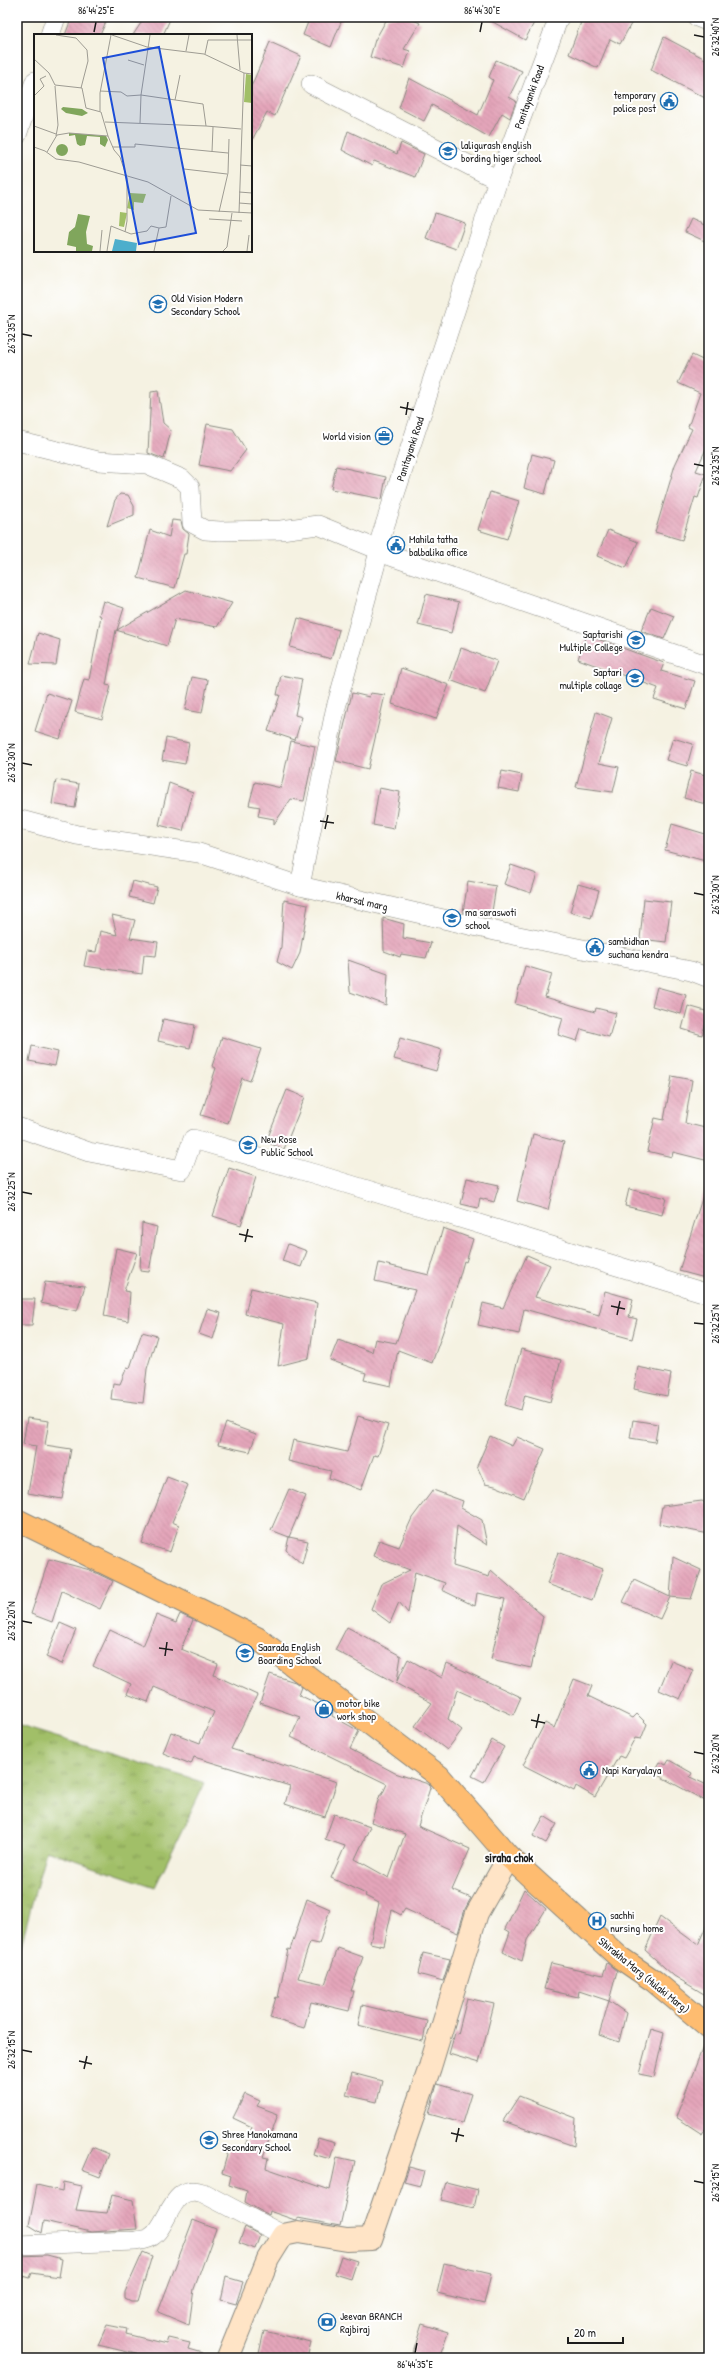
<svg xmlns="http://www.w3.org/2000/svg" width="726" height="2375" viewBox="0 0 726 2375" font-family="'Patrick Hand',sans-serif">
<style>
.grass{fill:url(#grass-tufts);stroke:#5e6e42}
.building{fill:url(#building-back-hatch)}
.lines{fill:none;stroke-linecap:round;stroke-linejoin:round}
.minor-casing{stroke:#88877f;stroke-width:20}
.secondary-casing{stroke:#88877f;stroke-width:24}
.primary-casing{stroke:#88877f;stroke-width:24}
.minor{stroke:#fff;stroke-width:19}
.secondary{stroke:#ffe4c6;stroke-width:22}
.primary{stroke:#febc70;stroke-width:22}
.ticks{fill:none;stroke:#1c1c1c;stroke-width:1.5}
.labels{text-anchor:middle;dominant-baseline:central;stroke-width:4;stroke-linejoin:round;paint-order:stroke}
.poi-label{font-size:11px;fill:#1c1c1c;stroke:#fff;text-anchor:start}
.street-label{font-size:11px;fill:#1c1c1c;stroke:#fff}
.neighbourhood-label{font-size:12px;font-weight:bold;fill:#1c1c1c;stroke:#fff}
.inset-road{fill:none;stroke:#9e9c93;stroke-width:1}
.view{fill:#1d4ed8;fill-opacity:0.15;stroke:#1d4ed8;stroke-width:2}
.inset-edge{fill:none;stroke:#1c1c1c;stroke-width:2}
.neatline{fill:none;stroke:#1c1c1c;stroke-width:1.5}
.ticks-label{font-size:10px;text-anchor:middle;fill:#1c1c1c}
</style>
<defs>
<pattern id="grass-tufts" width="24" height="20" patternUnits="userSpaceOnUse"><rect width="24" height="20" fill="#a1bf67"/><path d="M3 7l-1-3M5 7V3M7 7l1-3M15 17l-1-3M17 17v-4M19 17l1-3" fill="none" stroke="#829a54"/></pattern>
<pattern id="building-back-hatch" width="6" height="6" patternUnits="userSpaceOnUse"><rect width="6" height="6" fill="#e4a5ba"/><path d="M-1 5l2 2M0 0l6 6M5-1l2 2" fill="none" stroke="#c38d9f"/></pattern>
</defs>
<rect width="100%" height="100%" fill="#fff"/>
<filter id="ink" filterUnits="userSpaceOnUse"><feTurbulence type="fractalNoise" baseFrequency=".025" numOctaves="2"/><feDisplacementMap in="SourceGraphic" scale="8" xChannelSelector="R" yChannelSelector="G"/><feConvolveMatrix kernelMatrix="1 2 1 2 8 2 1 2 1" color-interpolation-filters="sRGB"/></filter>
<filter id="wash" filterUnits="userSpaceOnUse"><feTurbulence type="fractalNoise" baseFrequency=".012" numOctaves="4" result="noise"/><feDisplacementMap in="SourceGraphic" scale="16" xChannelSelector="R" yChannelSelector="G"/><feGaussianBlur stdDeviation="0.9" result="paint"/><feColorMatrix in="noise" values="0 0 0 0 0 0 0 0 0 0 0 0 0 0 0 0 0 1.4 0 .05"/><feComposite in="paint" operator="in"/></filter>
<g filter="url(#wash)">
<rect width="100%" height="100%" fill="#f5f2e2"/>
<path class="grass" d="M17,1725l188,58 -50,104 -109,-37 -25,95 -4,-2z"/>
<g id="blocks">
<g class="building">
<path d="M72,17h36l-8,18h-35z"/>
<path d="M145,17h26l-8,18h-30z"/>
<path d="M310,17h33l-12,30 -28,-12z"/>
<path d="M388,17h18l14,6 -16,26 6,2 -6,17 -34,-11 5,-17z"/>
<path d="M484,17h53l-12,23z"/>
<path d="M583,17h39l10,5 -12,22 -10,-5 -12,29 -29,-14z"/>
<path d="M664,37l45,24v39l-58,-30z"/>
<path d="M270,42l31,14 -26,60 -8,-4 -16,30v-55z"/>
<path d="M496,60l26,11 -13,26 7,4 -6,17 -8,-5 -13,24 -57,-32 -8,16 -25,-13 10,-30 69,37 15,-35 -4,-3z"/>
<path d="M348,131l49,23 4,-11 23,11 -9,23 -41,-16 -2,5 -30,-16z"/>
<path d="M435,213l30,10 -9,26 -30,-11z"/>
<path d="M691,219l18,8v16l-24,-11z"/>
<path d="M692,355l17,8v79l-13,29 10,3 -8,24 -3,-1 -13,43 -27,-8 20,-67 17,-36 -4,-2 12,-34 -22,-10z"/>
<path d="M158,391l5,32 8,7 -7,29 -16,-6 3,-61z"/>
<path d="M207,424l26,5 13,21 -16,21 -31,-6z"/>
<path d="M532,454l22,6 -9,34 -21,-6z"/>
<path d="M336,466l50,11 -4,22 -51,-10z"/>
<path d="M490,492l29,9 -12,38 -29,-9z"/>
<path d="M120,494l8,1 6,11v9l-27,11 8,-26z"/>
<path d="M172,520l9,1 2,8 6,5 -3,20h-2l-9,34 -37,-10 12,-48 19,7z"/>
<path d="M608,530l30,12 -12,26 -29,-12z"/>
<path d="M186,590l46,13 -15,24 -42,-8 -8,27 -51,-16 -10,55 5,1 -9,33 -27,-7 9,-33 5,1 12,-64 -2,-1 4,-14 21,7 -7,22z"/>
<path d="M426,594l33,8 -8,31 -33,-8z"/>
<path d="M651,607l23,9 -10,23 -23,-8z"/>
<path d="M298,618l41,12 -8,29 -41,-12z"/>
<path d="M38,633l22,7 -4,25 -26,-1z"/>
<path d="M586,635l78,28 -3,8 34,10 -9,28 -32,-10 4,-11 -80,-29z"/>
<path d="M461,648l36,13 -12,32 -35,-13z"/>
<path d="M401,668l48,17 -13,34 -44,-15z"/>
<path d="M281,675l21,4 -7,36 7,2 -7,23 -27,-9 12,-36h-3z"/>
<path d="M192,677l16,3 -6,33 -17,-3z"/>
<path d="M47,693l25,8 -12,38 -25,-8z"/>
<path d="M352,693l17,4 1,-4 15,2 -17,74 -32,-8z"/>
<path d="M596,712l16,6 -13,45 20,4 -6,25 -37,-5z"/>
<path d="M166,738l23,5 -4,21 -23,-4z"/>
<path d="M673,738l20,6 -6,22 -21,-6z"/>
<path d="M291,741l24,5 -11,55 -13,-2 -17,25v-5l-16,-3 2,-9 -11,-2 6,-23 26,6z"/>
<path d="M502,771l20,4 -3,17 -21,-4z"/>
<path d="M691,771l18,5v29l-25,-7z"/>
<path d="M56,780l23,4 -4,24 -23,-4z"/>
<path d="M169,783l24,9 -10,39 -24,-6z"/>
<path d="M379,788l21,4 -6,37 -21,-4z"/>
<path d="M672,824l37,11v27l-44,-12z"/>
<path d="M511,865l26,9 -6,19 -27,-9z"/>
<path d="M133,881l24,6 -4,16 -24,-6z"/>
<path d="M468,881l28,5 -5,32 -28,-6z"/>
<path d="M578,884l21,6 -8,28 -21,-6z"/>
<path d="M644,899l27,3 -5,40 -26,-3z"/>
<path d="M284,900l24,5 -8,48 -8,17 -15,-8 4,-15z"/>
<path d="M112,915l23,5 -5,18 28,4 -2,14 -12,-1 -2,19 -58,-8 3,-15 9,1 4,-21 17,4z"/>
<path d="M383,918l21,6 -1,14 28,5 -5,15 -25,-4 -1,3 -16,-6z"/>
<path d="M348,960l40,14 -2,31 -36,-13z"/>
<path d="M525,966l27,8 -7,23 50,15 1,-4 20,5 -7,24 -28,-8 -4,12 -19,-6 5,-17 -48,-14z"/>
<path d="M657,987l29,8 -5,19 -29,-8z"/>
<path d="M688,1006l21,6 -7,23 -20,-6z"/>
<path d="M163,1019l32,6 -5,23 -32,-7z"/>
<path d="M222,1037l39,12 -11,32 -8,-3 -14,45 -27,-8 15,-47 -4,-2z"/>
<path d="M400,1038l42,12 -6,21 -42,-12z"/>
<path d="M32,1046l26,6 -3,14 -26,-5z"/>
<path d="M672,1076l20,4 -7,43 24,6v32l-36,-9 -1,5 -25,-6 8,-33 9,2z"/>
<path d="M287,1090l18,7 -21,52 -18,-7z"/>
<path d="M533,1134l31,8 -16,68 -31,-9z"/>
<path d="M229,1168l27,9 -15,48 -28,-9z"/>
<path d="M467,1178l32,7 -5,17 -14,-4 -2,10 -17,-4z"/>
<path d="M706,1186l3,1v77l-4,14 -26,-7z"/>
<path d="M629,1189l37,9 -4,17 -37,-9z"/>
<path d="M142,1223l15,4 -8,45 -9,-1z"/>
<path d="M443,1228l30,11 -7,23 -2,-1 -15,53 -17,49 -34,-13 -7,36 -27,-6 2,-7 -36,-13 8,-20 34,12 3,-13 21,4 19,-53 -40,-9 4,-18 50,12z"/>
<path d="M288,1244l19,7 -6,16 -19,-6z"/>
<path d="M116,1248l21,5 -13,38 6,1 -2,29 -24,-5z"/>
<path d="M527,1255l23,10 -15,32 64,18 6,-24 28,8 -4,18 8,2 -5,20 -108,-30 -5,25 -41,-9 5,-22 20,5z"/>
<path d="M45,1282l40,4 -8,25 -36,-8z"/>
<path d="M251,1288l66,15 -8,55 -31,8 6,-42 -39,-10z"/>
<path d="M17,1299h18l-3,26h-15z"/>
<path d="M207,1309l14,4 -8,26 -14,-5z"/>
<path d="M142,1332l15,4 -10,33 -4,34 -32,-4 2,-16 7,1 7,-17 3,1z"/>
<path d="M521,1349l40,11 -11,42 -25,-7 -4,15 -16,-5z"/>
<path d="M638,1367l33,7 -4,22 -33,-7z"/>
<path d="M358,1416l30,9 -10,31 -4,-1 -13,35 -32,-12 2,-7 -43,-10 5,-21 54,12z"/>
<path d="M27,1418l22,3 -4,24 26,4 -9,50 -34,-6 8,-47 -13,-2z"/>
<path d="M633,1420l25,4 -3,18 -25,-4z"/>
<path d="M226,1423l30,11 -6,18 -32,-7z"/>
<path d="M490,1436l22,10 5,-9 28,12 -21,49 -29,-12 -10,-2 -8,-18z"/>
<path d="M167,1477l21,8 -16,37 7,3 -9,27 -28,-9z"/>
<path d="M289,1489l17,7 -17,41 -18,-7z"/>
<path d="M433,1490l30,11 -2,7 21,12 5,25 -30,-19 -4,40 36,11 2,-7 52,46 -12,52 -40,-9 14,-60 -28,-6 -2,13 -33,-16 3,-7 -30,-11 -7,41 -9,-11 -9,21 -19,-14 10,-25 29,-14 -37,-14 6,-16 20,7 13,-29z"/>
<path d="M702,1501l7,4v29l-50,-10 3,-18z"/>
<path d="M289,1537l19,4 -6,23 -16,-14z"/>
<path d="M558,1552l45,17 -11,31 -45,-16z"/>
<path d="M673,1557l28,13 -10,29 -21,-2z"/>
<path d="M49,1559l41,11 23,11 -13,28 -38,-18 -10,31 -21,-8z"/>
<path d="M634,1580l36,17 -10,22 -37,-17z"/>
<path d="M180,1614l13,6 -12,29 37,15 -4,11 43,20 -26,54 106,33 -12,35 -40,-13 5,-18 -96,-29 -3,7 -28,-11 8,-21 29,11 14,-31 -60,-25 -6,15 -21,-8 4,-10 -38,-18 17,-36 33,16 13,-31 20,8z"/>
<path d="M60,1623l16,7 -14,34 -16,-7z"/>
<path d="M347,1627l54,29 -4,25 11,-22 34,19 5,-15 74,34 -8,18 -56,-25 -9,29 14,11 -15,20 -32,-24 17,-23 -97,-53z"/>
<path d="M671,1661l22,9 -13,29 -21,-9z"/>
<path d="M270,1674l25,8 7,5 -3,8 34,16 -1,5 27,15 -9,18 45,24 36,12 -13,41 52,23 -18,41 19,8 -6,11 -7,24 -53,-24 -4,6 -9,-5 -8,36 -14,-3 9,-40 -14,-7 1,-2 -35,-16 14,-32 -20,-7 9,-25 36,13 -15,32 34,19 16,-44 -34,-12 9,-27h2l5,-11 -96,-47 9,-20 -40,-14z"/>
<path d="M574,1679l18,7 -4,10 45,22 4,-4 10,10 -6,15 -6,-1 -11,20 -5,-2 -24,41 -19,-11 -2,5 -51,-26 22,-42 9,5z"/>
<path d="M492,1740l12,7 -20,35 -12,-6z"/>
<path d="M669,1760l23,13 -2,4 19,9v17l-55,-30 6,-11 6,3z"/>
<path d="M544,1816l13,8 -11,19 -13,-7z"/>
<path d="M524,1889l22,20 -19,31 -5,21 -19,-9 7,-20 -5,-3z"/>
<path d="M307,1899l23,10 -11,35 -9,-2 -12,36 27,6 13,-36 25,9 -12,34h3l-5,20 -38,-9 -7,26 -34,-10 6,-21 2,1 10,-49 2,1z"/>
<path d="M660,1917l38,28 11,-26v78l-35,-21 -29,-26z"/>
<path d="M423,1953l27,6 -7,22 -25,-7z"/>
<path d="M551,1963l52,12 4,-12 10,8 -8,30 -30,-10 -1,6 -34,-8z"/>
<path d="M467,1998l27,6 -15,59 -30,-9 6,-21 3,1z"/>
<path d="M609,2001l17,12 -7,29 -20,-7z"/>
<path d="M362,2005l65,16 -4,20 -65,-16z"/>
<path d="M651,2029l13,4 -10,44 -15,-3z"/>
<path d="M706,2039h3v83l-7,12 -26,-17z"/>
<path d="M352,2073l30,8 -5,21 -31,-7z"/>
<path d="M437,2084l34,10 -9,29 -33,-9z"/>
<path d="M245,2094l15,7 -3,5 21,8 -15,43 5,1 -2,10 64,22 7,-33 18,4 -15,65 -42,-8 -3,2 -26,-9 -1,4 -23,-13 2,-11 -18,-6 2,-9 -9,-3 7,-25 14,3 9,-24 -19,-9z"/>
<path d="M519,2096l57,22 -2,28 -71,-25z"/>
<path d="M318,2138l17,5 -5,16 -17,-5z"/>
<path d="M92,2147l17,7 -9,23 -18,-7z"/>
<path d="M409,2167l15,4 -4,15 -16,-4z"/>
<path d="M63,2182l19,4 -6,24 31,3 5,-18 21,5 4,29 -46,3 -47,-11 -2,12 -13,-8 8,-40 25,6z"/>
<path d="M446,2182l32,8 -4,18 -33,-8z"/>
<path d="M193,2220l23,9 -22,60 -5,36 -31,-13z"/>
<path d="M245,2227l15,8 -5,14 -16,-6z"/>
<path d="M143,2252l9,4 -14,45h-7l-6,-3v-6z"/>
<path d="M47,2255l15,4 -3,18 -27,-4 -2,5 -13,-4v-18z"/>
<path d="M341,2256l16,5 -6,18 -16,-5z"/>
<path d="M444,2263l47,11 -7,30 -47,-11z"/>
<path d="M226,2277l17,5 -7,22 -15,-4z"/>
<path d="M422,2324l26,8 -9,26h-11l-15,-5z"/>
<path d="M107,2325l20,4 -1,5 40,10 2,-6 22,5 -2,6 14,4v5h-49l-55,-13z"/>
<path d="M264,2331l47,11 -4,16h-49z"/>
</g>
</g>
</g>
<g filter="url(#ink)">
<use href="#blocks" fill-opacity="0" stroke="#88877f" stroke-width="1"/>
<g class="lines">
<defs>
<g id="minor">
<path d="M697,17l12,5"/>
<path d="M50,35l6,-18"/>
<path d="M311,84l187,96"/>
<path d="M17,135l18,-54"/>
<path d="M17,441l81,20 49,3 35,15 8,8 2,36 13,7 15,1 61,-1 37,-5 59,24"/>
<path d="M379,552l330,114"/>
<path d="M17,819l60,16 122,18 101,33 204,47 187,38 18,7"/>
<path d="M300,886l35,-175 44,-159 -2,-3 121,-369 61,-163"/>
<path d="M17,1127l72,25 93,18 11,-31 122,35 394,120"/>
<path d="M17,2245l119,-4c4,-1 11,-1 15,-4 18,-10 20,-56 52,-44l80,42"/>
</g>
<path id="secondary" d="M228,2358l40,-99 15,-24 15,-3 49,8 24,-1 59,-172 47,-154 32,-56"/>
<path id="primary" d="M17,1520l240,118 182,138 70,81 110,100 35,24 55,46"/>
</defs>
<use href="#minor" class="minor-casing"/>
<use href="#secondary" class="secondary-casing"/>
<use href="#primary" class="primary-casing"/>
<use href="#minor" class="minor"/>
<use href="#secondary" class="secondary"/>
<use href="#primary" class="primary"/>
</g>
</g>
<path class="ticks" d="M94,32l2,-10M480,32l2,-10M694,35l10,2M22,334l10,2M400,407l14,3M406,415l2,-13M694,464l10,2M22,763l10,2M320,821l14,2M325,829l3,-14M694,893l10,2M22,1192l10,2M239,1234l14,3M245,1242l3,-13M611,1306l14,3M617,1315l3,-14M694,1323l10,1M22,1621l10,2M159,1648l14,2M165,1656l2,-14M531,1720l14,3M536,1728l3,-14M694,1752l10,2M22,2050l10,2M79,2061l13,3M84,2069l3,-13M451,2133l13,3M456,2142l3,-14M694,2181l10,2M415,2353l2,-10"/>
<defs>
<symbol id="civic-ring" viewBox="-11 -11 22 22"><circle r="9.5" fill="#fff" stroke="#1f6fb2" stroke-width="1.5"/><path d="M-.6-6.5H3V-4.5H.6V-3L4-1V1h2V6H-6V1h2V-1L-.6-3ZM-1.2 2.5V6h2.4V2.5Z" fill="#1f6fb2"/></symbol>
<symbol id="school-ring" viewBox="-11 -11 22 22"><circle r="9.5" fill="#fff" stroke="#1f6fb2" stroke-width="1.5"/><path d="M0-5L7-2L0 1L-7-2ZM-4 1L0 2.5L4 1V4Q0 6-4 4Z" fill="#1f6fb2"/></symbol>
<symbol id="office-ring" viewBox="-11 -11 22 22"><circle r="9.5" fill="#fff" stroke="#1f6fb2" stroke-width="1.5"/><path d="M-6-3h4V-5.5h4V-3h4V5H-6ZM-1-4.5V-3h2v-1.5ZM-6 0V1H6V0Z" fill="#1f6fb2"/></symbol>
<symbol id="university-ring" viewBox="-11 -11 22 22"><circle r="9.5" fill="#fff" stroke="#1f6fb2" stroke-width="1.5"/><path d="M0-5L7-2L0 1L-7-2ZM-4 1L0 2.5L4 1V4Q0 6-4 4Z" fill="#1f6fb2"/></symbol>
<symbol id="shop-ring" viewBox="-11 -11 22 22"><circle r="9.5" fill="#fff" stroke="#1f6fb2" stroke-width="1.5"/><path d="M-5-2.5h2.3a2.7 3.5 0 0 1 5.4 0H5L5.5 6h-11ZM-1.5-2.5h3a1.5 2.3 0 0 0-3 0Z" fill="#1f6fb2"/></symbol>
<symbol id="hospital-ring" viewBox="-11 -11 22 22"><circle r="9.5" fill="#fff" stroke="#1f6fb2" stroke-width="1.5"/><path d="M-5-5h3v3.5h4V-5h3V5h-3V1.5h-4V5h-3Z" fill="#1f6fb2"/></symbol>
<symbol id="bank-ring" viewBox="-11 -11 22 22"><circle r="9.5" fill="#fff" stroke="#1f6fb2" stroke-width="1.5"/><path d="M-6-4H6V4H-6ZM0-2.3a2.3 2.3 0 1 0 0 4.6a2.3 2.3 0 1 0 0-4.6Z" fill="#1f6fb2"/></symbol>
</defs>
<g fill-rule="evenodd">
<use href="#civic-ring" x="659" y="91" width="20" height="20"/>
<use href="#school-ring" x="438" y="141" width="20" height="20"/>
<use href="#school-ring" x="148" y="294" width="20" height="20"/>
<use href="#office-ring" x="374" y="426" width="20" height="20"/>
<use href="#civic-ring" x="386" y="535" width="20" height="20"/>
<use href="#school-ring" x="626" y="630" width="20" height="20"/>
<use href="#university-ring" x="625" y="668" width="20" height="20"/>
<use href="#school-ring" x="442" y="908" width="20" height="20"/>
<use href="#civic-ring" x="585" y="937" width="20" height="20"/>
<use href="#school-ring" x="238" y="1135" width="20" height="20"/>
<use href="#school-ring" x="235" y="1643" width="20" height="20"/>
<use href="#shop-ring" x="314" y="1699" width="20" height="20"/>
<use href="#civic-ring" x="579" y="1760" width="20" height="20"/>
<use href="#hospital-ring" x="587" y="1911" width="20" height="20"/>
<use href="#school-ring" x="199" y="2130" width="20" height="20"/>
<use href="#bank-ring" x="317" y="2312" width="20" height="20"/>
</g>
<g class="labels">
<g class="poi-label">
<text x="656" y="95" text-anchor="end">temporary<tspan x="656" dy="13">police post</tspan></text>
<text x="461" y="145">laligurash english<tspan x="461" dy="13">bording higer school</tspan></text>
<text x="171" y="298">Old Vision Modern<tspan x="171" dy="13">Secondary School</tspan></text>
<text x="371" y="436" text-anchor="end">World vision</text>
<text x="409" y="539">Mahila tatha<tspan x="409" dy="13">balbalika office</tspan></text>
<text x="623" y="634" text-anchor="end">Saptarishi<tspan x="623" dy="13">Multiple College</tspan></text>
<text x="622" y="672" text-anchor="end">Saptari<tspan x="622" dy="13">multiple collage</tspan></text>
<text x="465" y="912">ma saraswoti<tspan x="465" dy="13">school</tspan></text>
<text x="608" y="941">sambidhan<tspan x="608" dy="13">suchana kendra</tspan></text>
<text x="261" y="1139">New Rose<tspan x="261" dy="13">Public School</tspan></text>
<text x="258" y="1647">Saarada English<tspan x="258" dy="13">Boarding School</tspan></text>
<text x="337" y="1703">motor bike<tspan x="337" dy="13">work shop</tspan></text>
<text x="602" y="1770">Napi Karyalaya</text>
<text x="610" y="1915">sachhi<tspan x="610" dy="13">nursing home</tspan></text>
<text x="222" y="2134">Shree Manokamana<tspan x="222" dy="13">Secondary School</tspan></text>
<text x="340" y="2316">Jeevan BRANCH<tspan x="340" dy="13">Rajbiraj</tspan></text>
</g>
<g class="street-label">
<text transform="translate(529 97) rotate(-70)">Panitayanki Road</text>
<text transform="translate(410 449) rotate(-72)">Panitayanki Road</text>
<text transform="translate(362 901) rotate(13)">kharsal marg</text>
<text transform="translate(644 1975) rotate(39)">Shirakha Marg (Hulaki Marg)</text>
</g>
<g class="neighbourhood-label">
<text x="509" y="1857">siraha chok</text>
</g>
</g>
<g transform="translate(34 34)">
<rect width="218" height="218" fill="#f5f2e2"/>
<path d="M96,159l16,1 -3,9 -9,-1v8l-7,-2zM86,178l7,1 -3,14 -5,-1z" fill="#a1bf67"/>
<path d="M29,73l19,2 6,4 -6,3 -16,-3 -5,-4zM35,99l37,3 2,4 -3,7 -5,-3v-7l-13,-1 -2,9 -5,1 -3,-2 -2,-9 -6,1zM22 116a6 6 0 1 1 12 0a6 6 0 1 1-12 0ZM44,180l12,2 -4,16 1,12 6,2 -1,5h-16v-4l-9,-2 2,-13 6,-5z" fill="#80a65c"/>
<path d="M212,40l6,1v28l-8,-1z" fill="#a1bf67"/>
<path d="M81,205l22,4 -1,8h-24z" fill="#4daecc"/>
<path class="inset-road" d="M22,1l20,3 11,12 1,11 -7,27M78,1l35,12 57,7 40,19M203,1l3,35M152,17l3,-16M171,20l3,-14h44M0,25l15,14 6,12 27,3 4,20 15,4 7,24 6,14 6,7 7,21v43l-2,11M94,26l16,5M21,52l3,39 -2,11M66,57l21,1 6,4 14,-1M107,61l62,9 3,22 35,3M0,62l10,-10 -4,-7 6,-3M141,66l5,-25M66,77v-18l11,-58M71,88l101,4M106,89l1,-28 9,-60M0,92l22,8M0,113l11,4 11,8 23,3 69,20 50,28 54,3M79,113h22v-3l93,9M13,118l10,-17 12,-2 39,3M178,118l1,-25M206,131l12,1M150,135l43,5M205,158l13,1M205,169l13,1M185,178l9,-39 1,-34M205,179l5,-140 8,1M175,185l33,2M66,217l2,-21M73,217l4,-25 20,8 16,-3 4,-5 8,2M120,217l5,-23 7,-1 5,-31M189,217l4,-4 5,-34M213,217l2,-16"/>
<path class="view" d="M125,13l37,186 -57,11 -36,-186z"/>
<rect width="218" height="218" class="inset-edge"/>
</g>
<rect width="726" height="2375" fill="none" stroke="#fff" stroke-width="44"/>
<path d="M568 2337v6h55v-6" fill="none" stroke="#1c1c1c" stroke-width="2"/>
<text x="574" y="2337" font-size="12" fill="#1c1c1c" stroke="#ffffff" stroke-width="3" paint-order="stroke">20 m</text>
<rect x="22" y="22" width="682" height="2331" class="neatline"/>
<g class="ticks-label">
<text x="96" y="14">86°44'25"E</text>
<text x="482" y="14">86°44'30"E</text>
<text transform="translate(715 37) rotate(-90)" y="4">26°32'40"N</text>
<text transform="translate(11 334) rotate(-90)" y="4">26°32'35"N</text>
<text transform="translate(715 466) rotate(-90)" y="4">26°32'35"N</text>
<text transform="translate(11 763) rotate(-90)" y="4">26°32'30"N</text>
<text transform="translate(715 895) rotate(-90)" y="4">26°32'30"N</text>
<text transform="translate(11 1192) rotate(-90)" y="4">26°32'25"N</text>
<text transform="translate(715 1324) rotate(-90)" y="4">26°32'25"N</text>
<text transform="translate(11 1621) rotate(-90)" y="4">26°32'20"N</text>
<text transform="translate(715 1754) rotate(-90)" y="4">26°32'20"N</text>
<text transform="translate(11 2050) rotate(-90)" y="4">26°32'15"N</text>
<text transform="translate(715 2183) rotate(-90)" y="4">26°32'15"N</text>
<text x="415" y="2368">86°44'35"E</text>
</g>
</svg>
